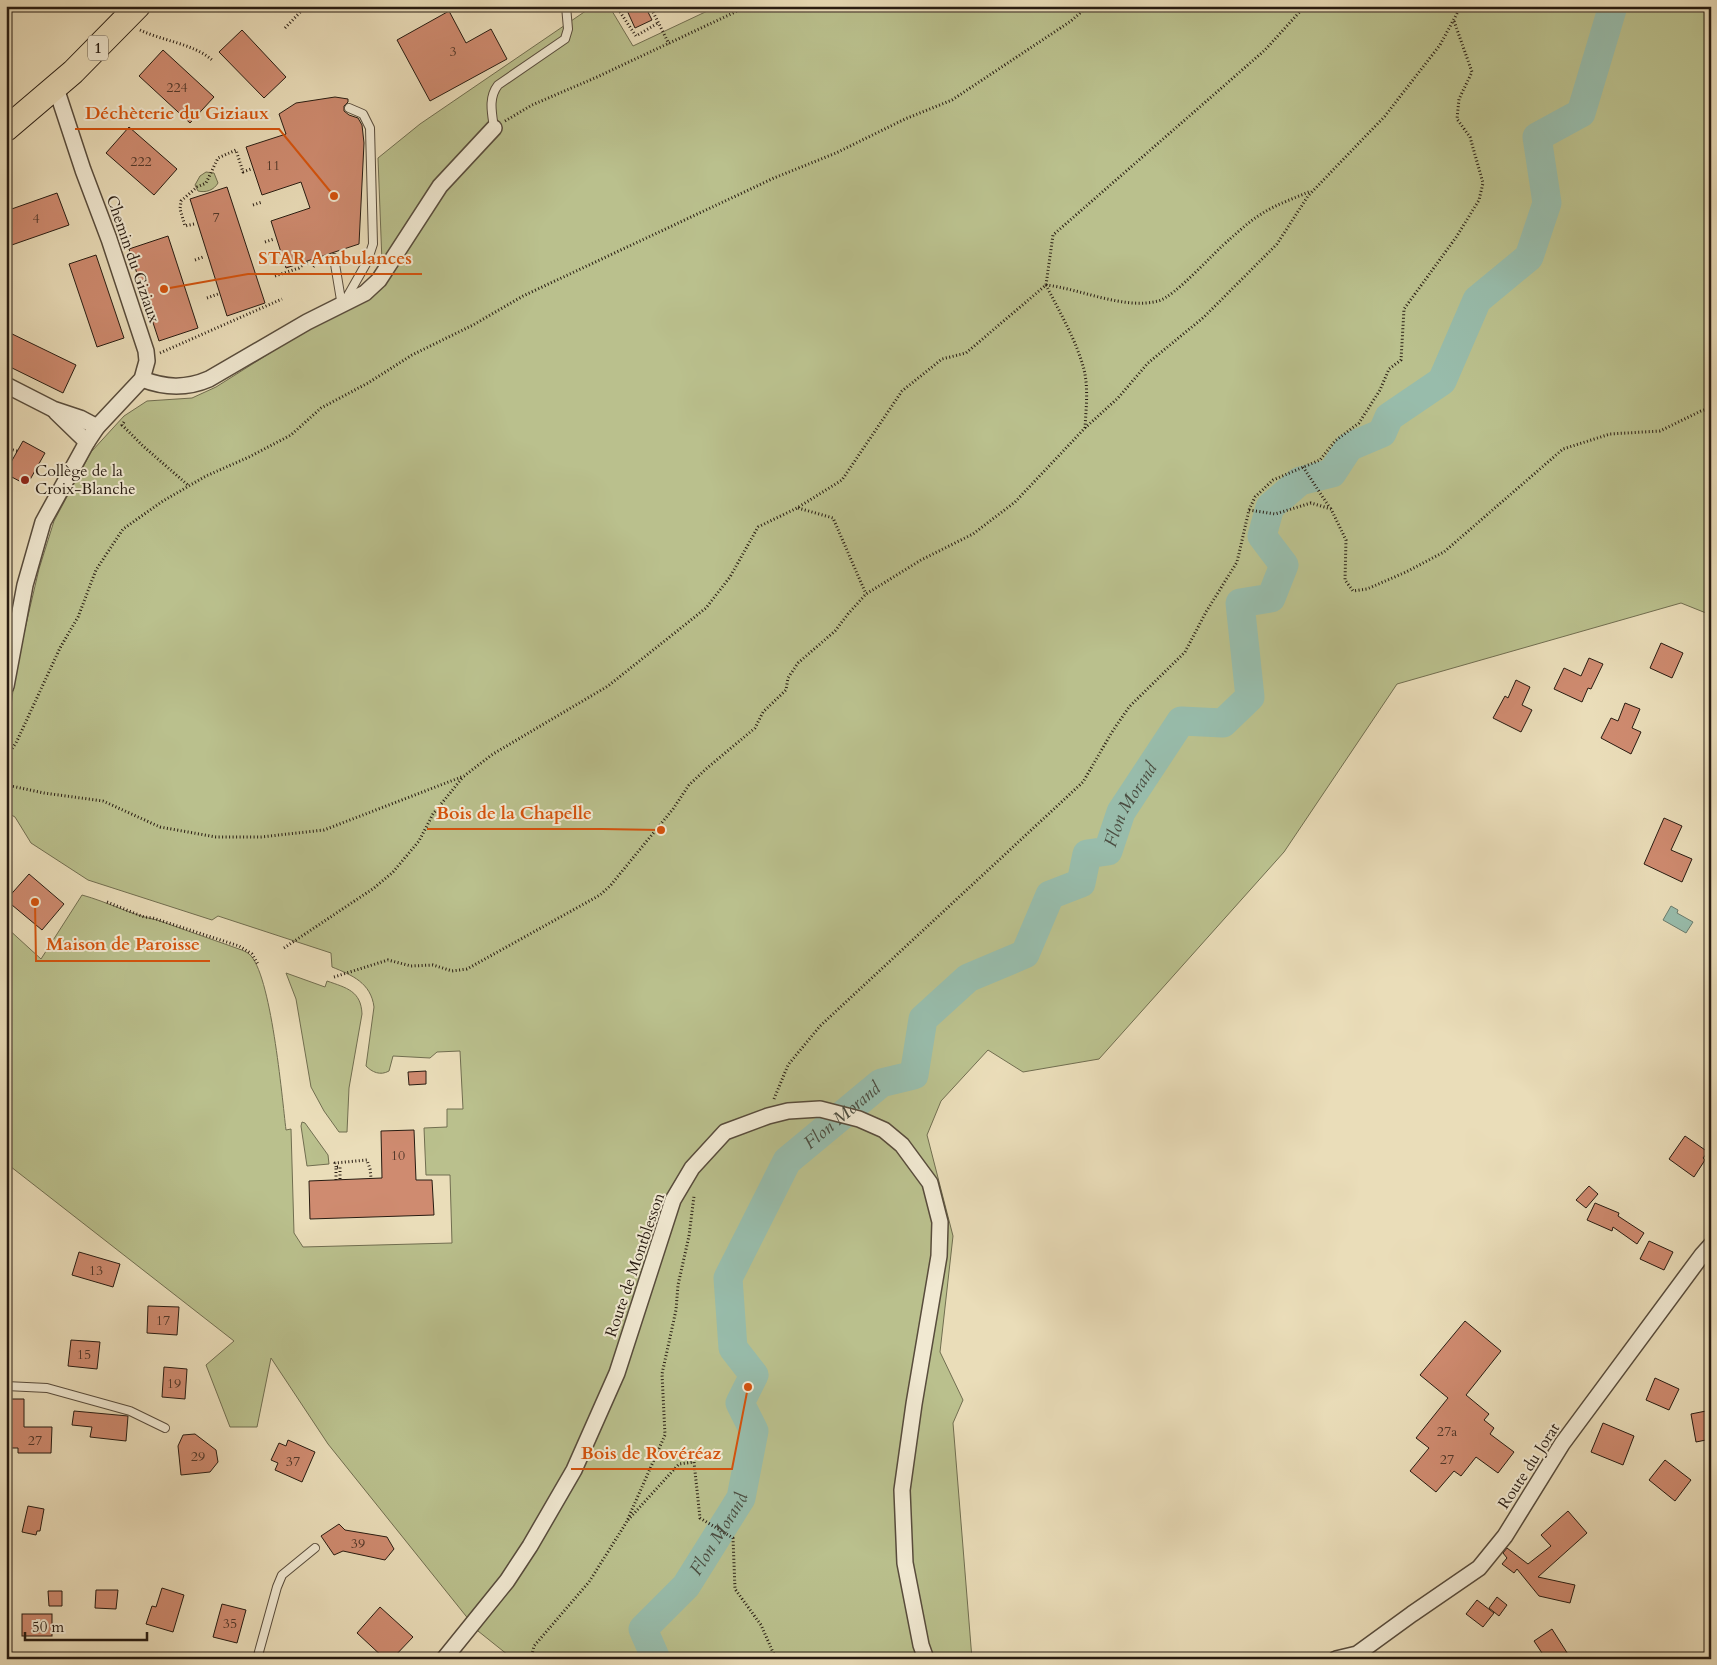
<svg xmlns="http://www.w3.org/2000/svg" width="1717" height="1665" viewBox="0 0 1717 1665" font-family="Cardo,serif">
<style>
.green{fill:#bac08d;stroke:#716e50}
.water{fill:#98bcab;stroke:#6b7c6e}
.lines{fill:none;stroke-linecap:round;stroke-linejoin:round}
.river{stroke:#98bcab;stroke-width:29}
.building{fill:#cf8b70;stroke:#281c12}
.lane-casing{stroke:#584c3c;stroke-width:10}
.street-casing{stroke:#584c3c;stroke-width:18}
.primary-casing{stroke:#281c12;stroke-width:26}
.path{stroke:#281c12;stroke-width:3;stroke-dasharray:1 2.5;stroke-linecap:butt}
.lane{stroke:#f1e9d2;stroke-width:8}
.street{stroke:#f1e9d2;stroke-width:15}
.primary{stroke:#eaddb9;stroke-width:24}
.poi-dot{fill:#8f2418;stroke:#f1e9d2;stroke-width:2}
.labels{text-anchor:middle;dominant-baseline:central;stroke-width:4;stroke-linejoin:round;paint-order:stroke}
.number-label{font-size:14px;fill:#52382a}
.shield{fill:#f1e9d2;stroke:#645a4c;stroke-width:1}
.shield-label{font-size:15px;font-weight:bold;fill:#281c12}
.street-label{font-size:16px;fill:#281c12;stroke:#f1e9d2}
.poi-label{font-size:16px;fill:#281c12;stroke:#f1e9d2;text-anchor:start}
.water-label{font-size:18px;font-style:italic;fill:#4a4c40;stroke:#f1e9d2}
.leader{fill:none;stroke:#d5530d;stroke-width:2}
.callout-dot{fill:#d5530d;stroke:#f1e9d2;stroke-width:2}
.callout-label{font-size:18px;text-anchor:middle;font-weight:bold;fill:#d5530d;stroke:#f1e9d2;stroke-width:4;stroke-linejoin:round;paint-order:stroke}
</style>
<rect width="100%" height="100%" fill="#eaddb9"/>
<filter id="stains"><feTurbulence type="fractalNoise" baseFrequency=".004" numOctaves="4"/><feColorMatrix values="0 0 0 0 .2 0 0 0 0 .09 0 0 0 0 .02 0 0 0 .5 -.17"/></filter>
<radialGradient id="worn" r=".72"><stop offset=".6" stop-color="#630" stop-opacity="0"/><stop offset="1" stop-color="#630" stop-opacity=".3"/></radialGradient>
<g class="green">
<path d="M593,6h16l24,40 85,-40h993v609l-30,-12 -284,81 -113,168 -185,207 -76,13 -35,-22 -47,51 -14,34 26,101 -13,116 23,48 -10,23 19,236h-459l-35,-28 -150,-187 -57,-86 -14,69h-27l-24,-62 28,-24 -228,-178v-236l35,32 41,-64c26,7 49,20 75,25l82,29c3,1 8,3 10,5 22,18 33,143 37,176l5,-1 3,104 9,14 149,-4 -2,-68h-24l-2,-47 23,-1v-18h16l-3,-58 -23,1 -7,6 -37,-2 -4,15c-9,5 -17,1 -23,-5l8,-59c-3,-24 -22,-32 -42,-40l-1,-14 -113,-37 -6,4 -124,-40 -57,-37 -16,-26 -9,-5v-67l10,-78 23,-98 15,-48 37,-69 33,-36 23,-15 45,-3 24,-11 92,-58 42,-22 32,-45 -4,-104 42,-34z"/>
<path d="M206,172l8,1 4,10c-4,7 -12,10 -20,8l-3,-6 5,-9z"/>
<path d="M286,973l39,14 2,-6c20,7 34,10 35,33l-13,74 -2,44h-8l-15,-21 -13,-24 -15,-88z"/>
<path d="M302,1122l3,1 23,32 1,9 -22,2 -6,-40z"/>
</g>
<path class="water" d="M1671,906l7,4 -1,3 16,9 -7,11 -23,-13z"/>
<g class="lines">
<path class="river" id="s1" d="M656,1659l-13,-30 43,-43 55,-88 13,-67 -14,-28 14,-28 -21,-27 -5,-70 59,-117 94,-78 33,-8 9,-56 45,-41 57,-24 25,-59 31,-12 6,-29 21,-3 13,-39 60,-91 42,2 27,-26 -10,-94 31,-5 13,-33 -22,-29 8,-29 30,-26 32,-8 17,-26 33,-14 7,-16 53,-36 35,-81 52,-43 18,-54 -10,-66 44,-24 32,-107"/>
</g>
<g class="building">
<path d="M625,6h20l7,14 -17,8z"/>
<path d="M449,11l17,32 25,-14 16,30 -77,42 -33,-61z"/>
<path d="M242,30l44,47 -22,21 -45,-46z"/>
<path d="M163,50l51,47 -24,26 -51,-47z"/>
<path d="M335,97l13,2v3l-4,4v5l5,4 9,3 4,7 2,18 -5,101 -73,24 -15,-47 39,-13 -9,-26 -39,13 -16,-48 40,-13 -7,-20 17,-11z"/>
<path d="M129,127l48,42 -23,26 -48,-42z"/>
<path d="M227,187l38,116 -38,13 -37,-117z"/>
<path d="M57,193l12,32 -63,22v-36z"/>
<path d="M168,236l30,92 -39,13 -30,-92z"/>
<path d="M96,255l28,83 -27,9 -28,-83z"/>
<path d="M6,331l70,34 -13,28 -57,-28z"/>
<path d="M23,441l22,12 -18,32 -21,-11v-3z"/>
<path d="M1661,643l22,10 -11,25 -22,-10z"/>
<path d="M1589,658l14,6 -12,25 -3,-1 -6,14 -28,-13 10,-21 17,8z"/>
<path d="M1516,680l14,7 -8,18 10,5 -11,22 -28,-14 12,-22 3,2z"/>
<path d="M1625,703l15,6 -8,19 9,4 -10,22 -30,-16 10,-20 7,3z"/>
<path d="M1664,818l18,8 -11,24 21,9 -10,23 -38,-18z"/>
<path d="M29,874l35,30 -22,26 -36,-30z"/>
<path d="M426,1071v13l-17,1 -1,-13z"/>
<path d="M414,1130l2,50h16l2,35 -124,4 -1,-38 73,-3 -1,-47z"/>
<path d="M1685,1136l23,16 -5,6 2,2 -11,17 -25,-18z"/>
<path d="M1589,1186l9,8 -12,14 -10,-8z"/>
<path d="M1595,1203l24,10 -1,3 26,17 -7,11 -24,-17 -1,4 -25,-11z"/>
<path d="M1649,1241l24,11 -9,18 -24,-11z"/>
<path d="M79,1252l41,12 -7,23 -41,-12z"/>
<path d="M148,1306l31,1 -2,28 -30,-2z"/>
<path d="M1465,1321l36,30 -35,44 23,19 -5,6 10,8 -4,6 24,18 -16,21 -22,-16 -15,19 -7,-5 -18,21 -26,-21 19,-23 -13,-10 32,-40 -28,-23z"/>
<path d="M71,1340l29,2 -3,27 -29,-3z"/>
<path d="M164,1367l23,2 -2,30 -23,-2z"/>
<path d="M1655,1378l24,11 -10,21 -23,-10z"/>
<path d="M6,1399h18v28h28l-1,26h-33v-5h-12z"/>
<path d="M1711,1410v29l-15,3 -5,-28z"/>
<path d="M74,1411l54,5 -2,25 -36,-4 2,-10 -20,-2z"/>
<path d="M1603,1423l31,13 -11,29 -32,-13z"/>
<path d="M195,1434l21,16 2,12 -8,10 -29,3 -3,-29 5,-11z"/>
<path d="M288,1440l27,12 -13,30 -27,-12 3,-7 -7,-3 8,-17 7,3z"/>
<path d="M1665,1460l26,20 -16,21 -26,-21z"/>
<path d="M28,1506l16,3 -4,22h-3l-1,4 -14,-3z"/>
<path d="M1568,1511l19,22 -49,44 37,8 -5,18 -31,-7 -22,-27 -3,4 -12,-9 5,-6 -4,-5 4,-5 21,16 23,-18 -10,-11z"/>
<path d="M339,1524l6,6 42,7 7,12 -9,11 -42,-9 -9,4 -13,-19z"/>
<path d="M162,1588l22,7 -11,37 -27,-8 6,-18 4,1z"/>
<path d="M96,1590h22l-2,19 -21,-1z"/>
<path d="M48,1591h14v15h-13z"/>
<path d="M1497,1597l10,8 -8,11 -10,-8z"/>
<path d="M1477,1600l17,13 -11,14 -17,-13z"/>
<path d="M222,1604l24,6 -9,33 -24,-6z"/>
<path d="M380,1607l33,30 -21,22h-7l-28,-26z"/>
<rect x="22" y="1614" width="30" height="22"/>
<path d="M1552,1629l19,30h-25l-12,-18z"/>
</g>
<g class="lines">
<defs>
<g id="lane">
<path d="M494,128c-2,-15 -6,-30 4,-43l67,-46 3,-10 -2,-23"/>
<path d="M334,258l8,48 25,-44 6,-18 -3,-116 -7,-14 -14,-6"/>
<path d="M6,1386l41,2 83,23 35,17"/>
<path d="M257,1659l20,-72 5,-12 33,-27"/>
</g>
<g id="street">
<path d="M142,379c23,9 44,10 67,0l98,-57 58,-29 14,-13 61,-94 54,-58"/>
<path d="M6,385l47,24 27,9 17,9"/>
<path d="M56,412l31,30"/>
<path d="M6,686l19,-101 18,-63 44,-80 10,-15 45,-48 5,-18 -1,-10 -37,-112 -26,-69 -27,-82"/>
<path d="M444,1659l63,-78 23,-35 44,-76 43,-97 56,-173 19,-32 33,-36 43,-16 20,-5 32,-2 39,10 25,11 18,15 28,38 10,39 -1,34 -25,148 -12,86 3,73 16,82 5,14"/>
<path d="M1336,1659l21,-5 55,-40 67,-46 26,-32 57,-92 140,-189 9,-10"/>
</g>
<path id="primary" d="M6,129l67,-57 65,-66"/>
</defs>
<use href="#lane" class="lane-casing"/>
<use href="#street" class="street-casing"/>
<use href="#primary" class="primary-casing"/>
<g class="path">
<path d="M616,6l20,30 22,-13"/>
<path d="M650,6l19,38"/>
<path d="M285,28l21,-22"/>
<path d="M140,30c23,11 54,14 72,30"/>
<path d="M505,121l27,-16 65,-28 151,-71"/>
<path d="M253,205l9,-3"/>
<path d="M194,224l-9,2 -5,-17 1,-8 16,-14 9,-4 12,-25 18,-8 7,22 8,-3"/>
<path d="M265,242l9,-3"/>
<path d="M195,260l8,-3"/>
<path d="M275,276l24,-8 6,-5h8l2,2 -2,2"/>
<path d="M1046,285c35,4 78,25 112,16 17,-4 56,-49 72,-62 10,-9 21,-19 33,-26 14,-9 32,-15 48,-22"/>
<path d="M1046,285c13,26 29,53 37,81 6,20 3,42 2,62"/>
<path d="M207,298l11,-4"/>
<path d="M160,353l122,-54"/>
<path d="M124,422l-2,3 21,21 46,40"/>
<path d="M6,448l11,3"/>
<path d="M1303,467l27,41"/>
<path d="M798,508l35,10 33,76"/>
<path d="M1249,510l26,4 36,-11 20,6 15,31 -1,40 8,11 14,-2 39,-17 38,-20 119,-103 47,-15 50,-3 41,-20 10,-3"/>
<path d="M6,757l10,-14 44,-95 18,-31 18,-47 27,-41 40,-28 43,-25 43,-19 42,-22 30,-27 47,-25 44,-28 61,-30 50,-29 251,-118 62,-25 69,-34 47,-19 119,-79 17,-15"/>
<path d="M6,775l5,11 33,7 59,8 57,26 56,10h45l63,-7 140,-54 29,-22 115,-68 98,-78 24,-31 28,-50 39,-19 45,-28 60,-89 40,-32 24,-6 80,-68 7,-50 212,-185 40,-44"/>
<path d="M107,902l37,15 9,1 86,28 13,8 6,10"/>
<path d="M284,948l90,-60 19,-16 26,-31 14,-27 30,-37"/>
<path d="M334,977l54,-17 23,6 22,-1 19,6 15,-2 133,-74 10,-9 63,-77 16,-24 17,-16 49,-41 8,-16 23,-22 2,-12 10,-15 37,-32 13,-17 18,-20 55,-34 52,-26 42,-32 70,-74 33,-30 30,-35 56,-46 73,-73 31,-48 77,-80 55,-71 21,-39"/>
<path d="M774,1099l14,-34 32,-39 263,-244 29,-50 17,-25 56,-55 21,-40 31,-50 12,-52 6,-13 18,-17 47,-20 15,-19 24,-18 21,-33 9,-21 12,-9 3,-51 53,-73 22,-36 4,-17 -13,-46 -13,-18 2,-20 13,-27 -18,-51"/>
<path d="M336,1167l-1,-4 32,-3 3,9 1,9"/>
<path d="M336,1180v-13h4v12"/>
<path d="M628,1520l51,-56 15,-2 6,56 33,20 2,51 26,36 15,34"/>
<path d="M531,1659l3,-13 55,-64 37,-59 39,-88 -3,-61 14,-64 2,-25 11,-49 5,-40"/>
</g>
<use href="#lane" class="lane"/>
<use href="#street" class="street"/>
<use href="#primary" class="primary"/>
</g>
<circle class="poi-dot" cx="25" cy="480" r="5"/>
<g class="labels">
<g class="number-label">
<text x="453" y="51">3</text>
<text x="177" y="87">224</text>
<text x="141" y="161">222</text>
<text x="273" y="165">11</text>
<text x="216" y="217">7</text>
<text x="36" y="218">4</text>
<text x="398" y="1155">10</text>
<text x="96" y="1270">13</text>
<text x="163" y="1320">17</text>
<text x="84" y="1354">15</text>
<text x="174" y="1383">19</text>
<text x="1447" y="1431">27a</text>
<text x="35" y="1440">27</text>
<text x="198" y="1456">29</text>
<text x="1447" y="1459">27</text>
<text x="293" y="1461">37</text>
<text x="358" y="1543">39</text>
<text x="230" y="1623">35</text>
</g>
<rect class="shield" x="88" y="35.5" width="20" height="25" rx="4"/>
<g class="shield-label">
<text x="98" y="48">1</text>
</g>
<g class="street-label">
<text transform="translate(133 259) rotate(71)">Chemin du Giziaux</text>
<text transform="translate(635 1265) rotate(-71)">Route de Montblesson</text>
<text transform="translate(1529 1466) rotate(-57)">Route du Jorat</text>
</g>
<g class="poi-label">
<text x="35" y="471">Collège de la<tspan x="35" dy="18">Croix-Blanche</tspan></text>
</g>
<g class="water-label">
<text stroke="none"><textPath href="#s1" startOffset="1099">Flon Morand</textPath></text>
<text stroke="none"><textPath href="#s1" startOffset="635">Flon Morand</textPath></text>
<text stroke="none"><textPath href="#s1" startOffset="155">Flon Morand</textPath></text>
</g>
</g>
<path class="leader" d="M334 196L279 129H75M164 289L248 274H422M661 830L602 829H427M35 902L36 961H210M748 1387L732 1469H571"/>
<g class="callout-dot">
<circle cx="334" cy="196" r="5"/>
<circle cx="164" cy="289" r="5"/>
<circle cx="661" cy="830" r="5"/>
<circle cx="35" cy="902" r="5"/>
<circle cx="748" cy="1387" r="5"/>
</g>
<g class="callout-label">
<text x="177" y="119">Déchèterie du Giziaux</text>
<text x="335" y="264">STAR Ambulances</text>
<text x="514" y="819">Bois de la Chapelle</text>
<text x="123" y="950">Maison de Paroisse</text>
<text x="651" y="1459">Bois de Rovéréaz</text>
</g>
<rect width="1717" height="1665" fill="none" stroke="#eaddb9" stroke-width="25"/>
<rect x="8" y="8" width="1702" height="1650" fill="none" stroke="#281c12" stroke-width="2.5"/>
<rect x="12" y="12" width="1692" height="1640" fill="none" stroke="#281c12"/>
<path d="M25 1632v8h122v-8" fill="none" stroke="#281c12" stroke-width="2.5"/>
<text x="32" y="1632" font-size="15" fill="#281c12" stroke="#f1e9d2" stroke-width="4" paint-order="stroke">50 m</text>
<rect width="100%" height="100%" filter="url(#stains)"/>
<rect width="100%" height="100%" fill="url(#worn)"/>
</svg>
